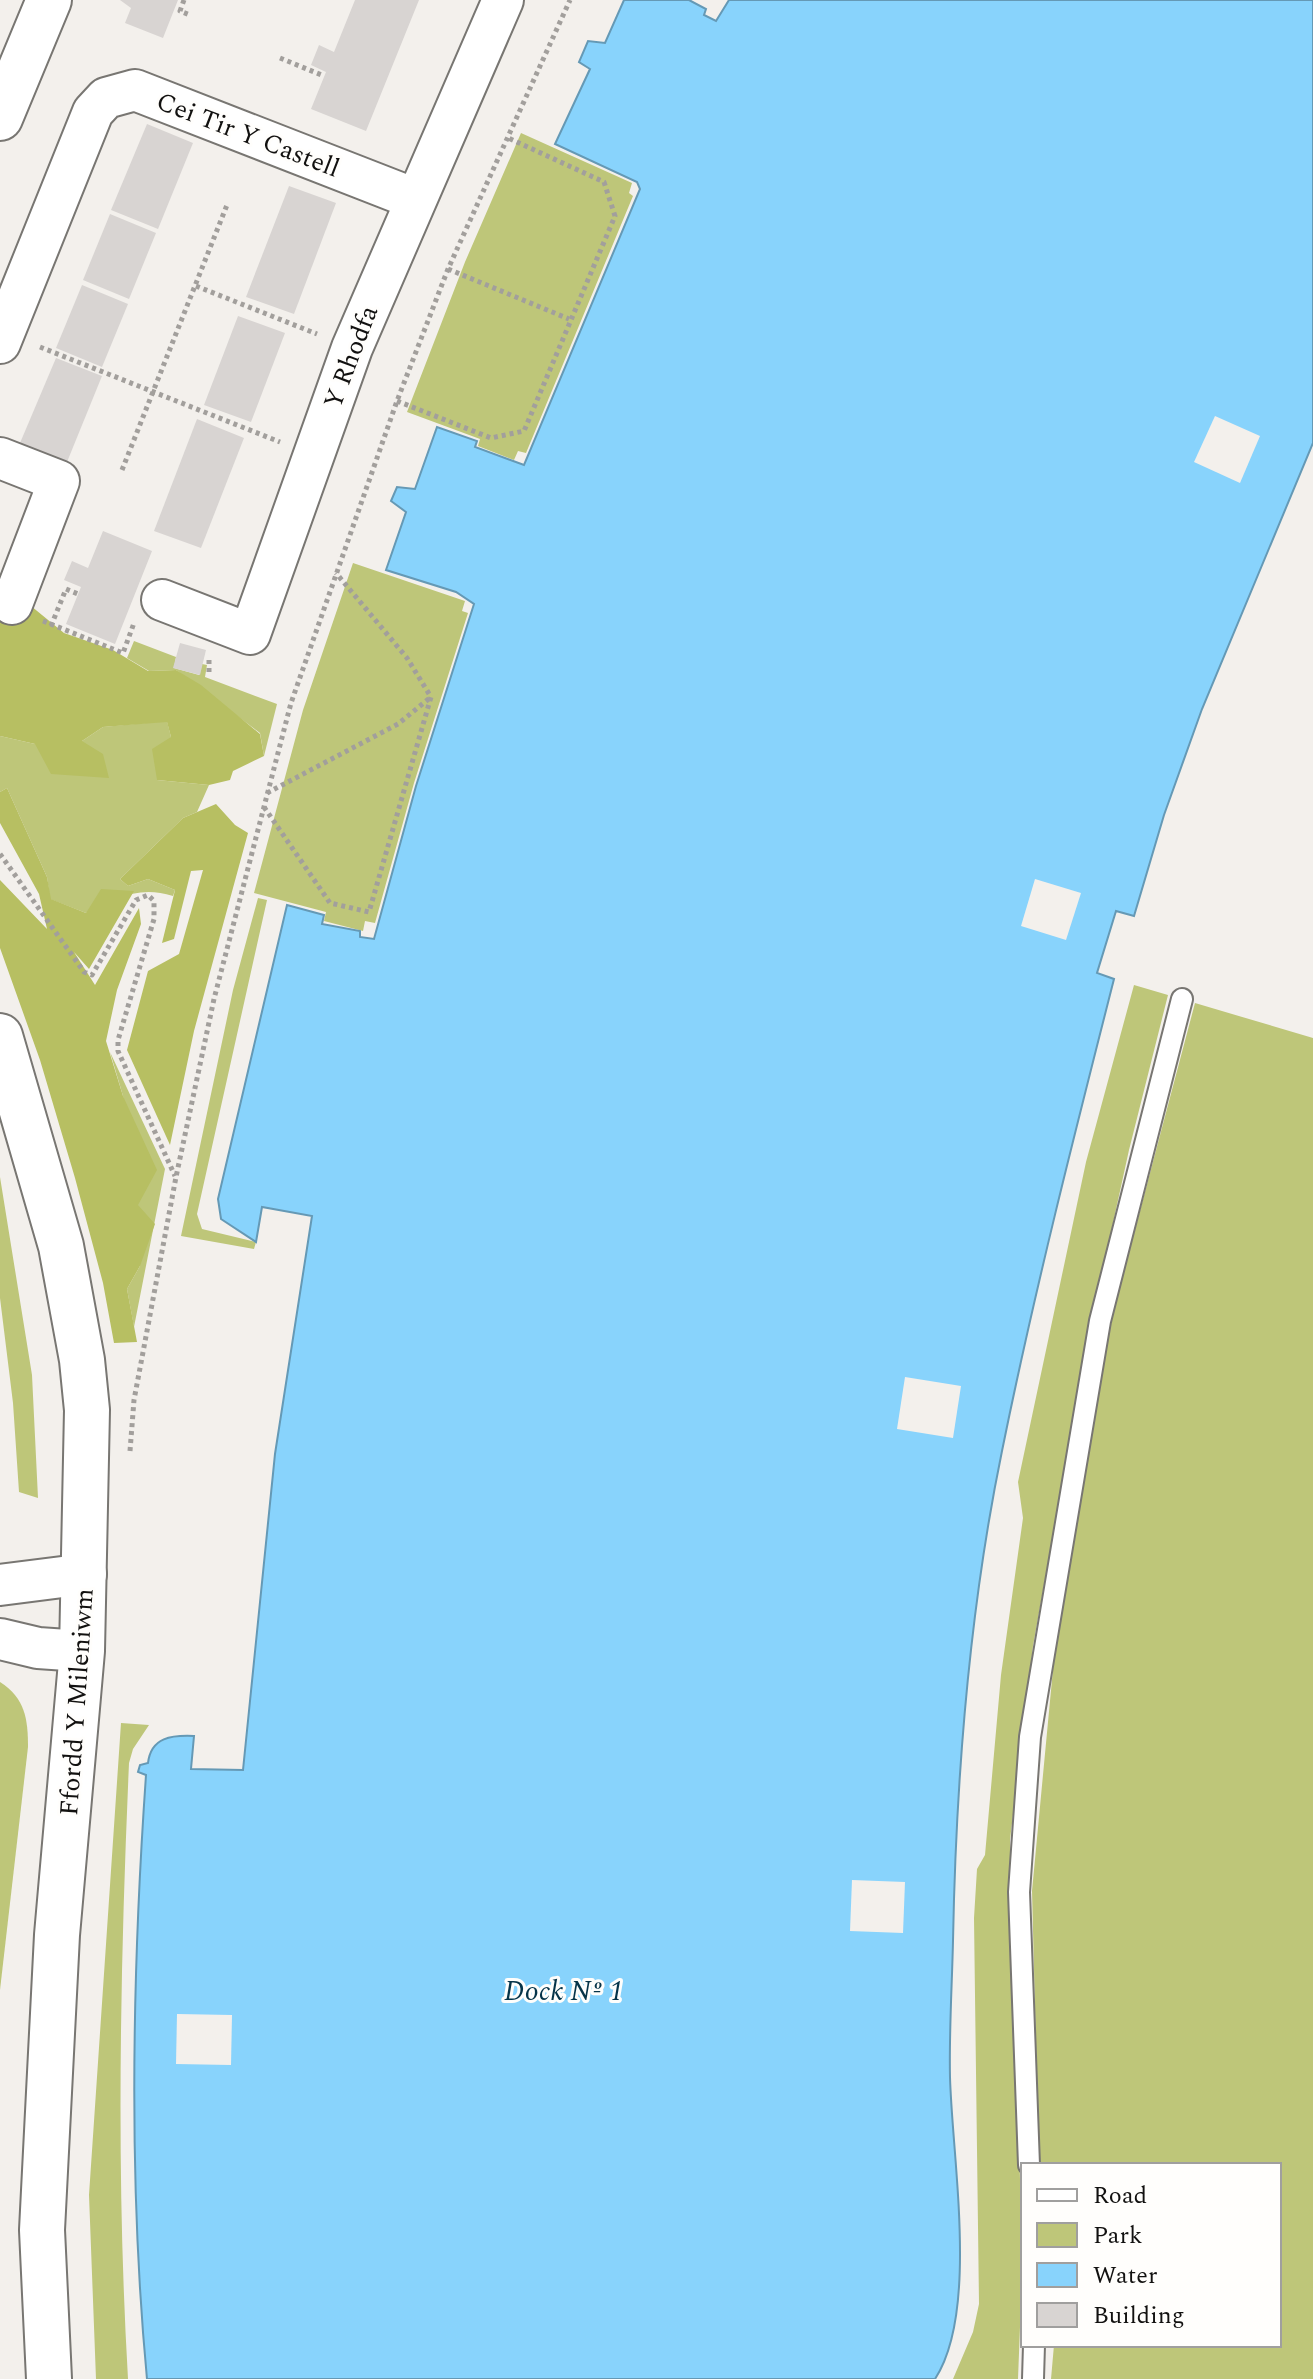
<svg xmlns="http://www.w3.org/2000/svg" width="1313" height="2379" viewBox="0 0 1313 2379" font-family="Spectral,serif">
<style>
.green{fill:#bec679}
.forest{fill:#b7bf62}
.water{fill:#88d3fc;stroke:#6599b5;stroke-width:2}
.pier{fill:#f3f0ec}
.building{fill:#d8d4d2}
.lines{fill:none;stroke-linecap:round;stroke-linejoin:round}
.service-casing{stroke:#787672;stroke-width:24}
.minor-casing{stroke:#787672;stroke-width:44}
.tertiary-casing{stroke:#787672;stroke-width:48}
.path{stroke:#a29f9c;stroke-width:5;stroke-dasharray:4 4;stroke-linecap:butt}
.service{stroke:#fff;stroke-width:20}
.minor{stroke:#fff;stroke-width:40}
.tertiary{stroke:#fff;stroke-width:44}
.labels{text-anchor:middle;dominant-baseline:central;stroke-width:6;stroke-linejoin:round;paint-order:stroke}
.street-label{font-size:26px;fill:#121110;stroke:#fffefc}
.water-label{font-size:28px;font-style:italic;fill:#063449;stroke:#fffefc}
</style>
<rect width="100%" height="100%" fill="#f3f0ec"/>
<g class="green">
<path d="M521,133l111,50 -3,10 4,3 -107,257 -8,-2 -4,9 -36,-14 2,-7 -73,-27 58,-150z"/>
<path d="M353,563l112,38 -3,10 6,2 -54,170 -39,140 -10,-2 -2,10 -39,-10 2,-9 -72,-19 49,-183z"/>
<path d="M134,641l42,16 -2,11 25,7 3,-11 5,1 -2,12 72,27 -13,52 -4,-23 -84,-63 -27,1 -22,-13z"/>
<path d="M167,721l4,16 -14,43 52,5 -12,27 -14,6 -63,61 8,7 20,-7 27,11 -2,6c-34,-11 -56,2 -87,17l-36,-14 -3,-22 -40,-89 -7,4v-56l35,8 47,-3 21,-14z"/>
<path d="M258,898l9,2 -70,314 5,15 54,13 -2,7 -73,-13 52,-246z"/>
<path d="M1134,985l34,10 -39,155 -39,178 -57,318 -23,194 10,339 1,122 -3,78h-65l20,-47 6,-28 -5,-386 3,-49 8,-14 16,-180 22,-157 -5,-36 68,-320z"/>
<path d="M1195,1003l118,35v1341h-262l3,-34h225v-180h-240l-7,-274 25,-264 52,-299z"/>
<path d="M110,1052l55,117 -31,158 -7,-38 13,-23 -2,-61 -15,-109z"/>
<path d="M0,1177l32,198 6,123 -19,-6 -6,-89 -13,-105z"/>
<path d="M0,1682c25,16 28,37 28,65l-28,243z"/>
<path d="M121,1723l28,2 -16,24 -4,14c-9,206 -13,410 -1,616h-32l-7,-184z"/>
</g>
<g class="forest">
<path d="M31,606l33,27 49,17 35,21 28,-1 25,15 59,49 4,22 -31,15 -3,9 -21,5 -52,-5 -5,-31 19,-12 -4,-15 -64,5 -21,14 21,13 6,24 -58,-4 -16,-30 -35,-8v-128z"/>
<path d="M7,788l40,89 4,22 35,14 15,-24 33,2 -45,78 -15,-17 21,33 44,-77 2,16 -24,66 -11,51 17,55 34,74 -19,35 17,19 -15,42 -13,23 10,53 -23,1 -11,-60 -28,-105 -35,-118 -40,-112v-68l47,49 -8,-35 -39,-71v-31z"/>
<path d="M216,804l19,21 13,8 -54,198 -24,114 -43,-95 21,-79 31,-17 24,-84 -12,1 -17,68 -12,4 13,-53 -27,-11 -20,7 -8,-7 63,-61z"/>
</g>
<path class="water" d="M624,0h65l17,9 -2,6 12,6 13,-21h584v443l-111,266 -38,106 -30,101 -18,-5 -19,62 17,6c-40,157 -80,314 -112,472 -33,160 -46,327 -49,490 -1,45 -4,91 -3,136 2,81 29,235 -15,302h-788c-19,-200 -15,-404 -1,-604l-8,-3 2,-7 8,-2c3,-26 24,-28 46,-27l-3,33 52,1 32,-316 37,-238 -50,-9 -6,35 -35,-23 -3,-20 69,-294 37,10 -2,9 38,7v6l14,2 42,-153 58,-182 -18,-12 -70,-22 20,-58 -15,-11 6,-14 18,2 22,-62 40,14 -2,6 49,18 116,-276 -3,-7 -82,-38 35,-75 -11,-7 9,-21 17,2z"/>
<g class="pier">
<path d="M1215,416l45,20 -20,47 -46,-21z"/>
<path d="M1035,879l46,14 -15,47 -45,-14z"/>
<path d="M905,1377l56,9 -8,52 -56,-9z"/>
<path d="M852,1880l53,2 -2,51 -53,-2z"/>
<path d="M177,2014l55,1 -1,50 -55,-1z"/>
</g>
<g class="building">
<path d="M120,0h58l-15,38 -38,-15 6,-15z"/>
<path d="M355,0h64l-53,131 -55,-22 15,-37 -15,-7 8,-20 15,7z"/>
<path d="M147,124l46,19 -35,86 -47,-19z"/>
<path d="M289,186l47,17 -42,111 -48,-17z"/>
<path d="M110,214l46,19 -27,66 -46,-19z"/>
<path d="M82,285l46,19 -26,63 -46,-19z"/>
<path d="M238,316l47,17 -34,89 -47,-17z"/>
<path d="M56,358l46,18 -35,86 -47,-19z"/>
<path d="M197,419l47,19 -43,110 -47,-17z"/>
<path d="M103,531l49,20 -37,93 -49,-20 15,-37 -17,-7 8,-19 16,7z"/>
<path d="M180,643l26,7 -6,25 -27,-7z"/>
</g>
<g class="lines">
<defs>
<g id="service">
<path d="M1029,2165l-10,-273 11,-155 70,-416 82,-322"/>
<path d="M1033,2379l1,-34"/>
</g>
<g id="minor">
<path d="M0,343l93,-231 13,-14 29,-8 280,109"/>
<path d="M0,458l59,23 -47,123"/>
<path d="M162,600l88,34 102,-286 151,-348"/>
<path d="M0,1585l86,-11"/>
<path d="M0,1639l38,9 44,3"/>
</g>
<g id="tertiary">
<path d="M0,118l49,-118"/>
<path d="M0,1036l61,210 21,114 5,50 -5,241 -25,284 -15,295 7,149"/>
</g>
</defs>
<use href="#service" class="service-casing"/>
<use href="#minor" class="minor-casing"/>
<use href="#tertiary" class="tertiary-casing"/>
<g class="path">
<path d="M184,0l-4,11 10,4"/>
<path d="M280,58l44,18"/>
<path d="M448,269l121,50"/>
<path d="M196,286l121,48"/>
<path d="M40,347l240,95"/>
<path d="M397,401l94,37 33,-7 91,-215 -11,-34 -98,-45"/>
<path d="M122,470l105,-265"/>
<path d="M43,621l80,32 11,-30"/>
<path d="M51,626l15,-37 12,5"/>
<path d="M209,672v-15"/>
<path d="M267,793l131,-69 33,-27"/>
<path d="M264,807l66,96 39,9 62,-215 -24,-39 -71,-85"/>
<path d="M0,854l84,118 8,3 44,-75 12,-5 6,6v18l-36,121v11l57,125"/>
<path d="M130,1451l4,-51 42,-223 38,-178 77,-296 106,-302 51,-132 122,-269"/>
</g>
<use href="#service" class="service"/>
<use href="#minor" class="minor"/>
<use href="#tertiary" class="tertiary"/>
</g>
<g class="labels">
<g class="street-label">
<text transform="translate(248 135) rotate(21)">Cei Tir Y Castell</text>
<text transform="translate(351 357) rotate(-69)">Y Rhodfa</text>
<text transform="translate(77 1702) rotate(-86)">Ffordd Y Mileniwm</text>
</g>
<g class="water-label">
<text x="564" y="1991">Dock Nº 1</text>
</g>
</g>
<rect x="1021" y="2163" width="260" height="184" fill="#fffefc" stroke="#a09f9e" stroke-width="2"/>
<rect x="1037" y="2189" width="40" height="12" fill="#ffffff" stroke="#a09f9e" stroke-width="2"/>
<text x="1093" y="2203" font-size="24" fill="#121110">Road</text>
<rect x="1037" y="2223" width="40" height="24" fill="#bec679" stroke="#a09f9e" stroke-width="2"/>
<text x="1093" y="2243" font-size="24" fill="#121110">Park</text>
<rect x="1037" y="2263" width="40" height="24" fill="#88d3fc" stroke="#a09f9e" stroke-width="2"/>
<text x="1093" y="2283" font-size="24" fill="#121110">Water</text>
<rect x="1037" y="2303" width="40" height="24" fill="#d8d4d2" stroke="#a09f9e" stroke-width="2"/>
<text x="1093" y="2323" font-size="24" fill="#121110">Building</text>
</svg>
